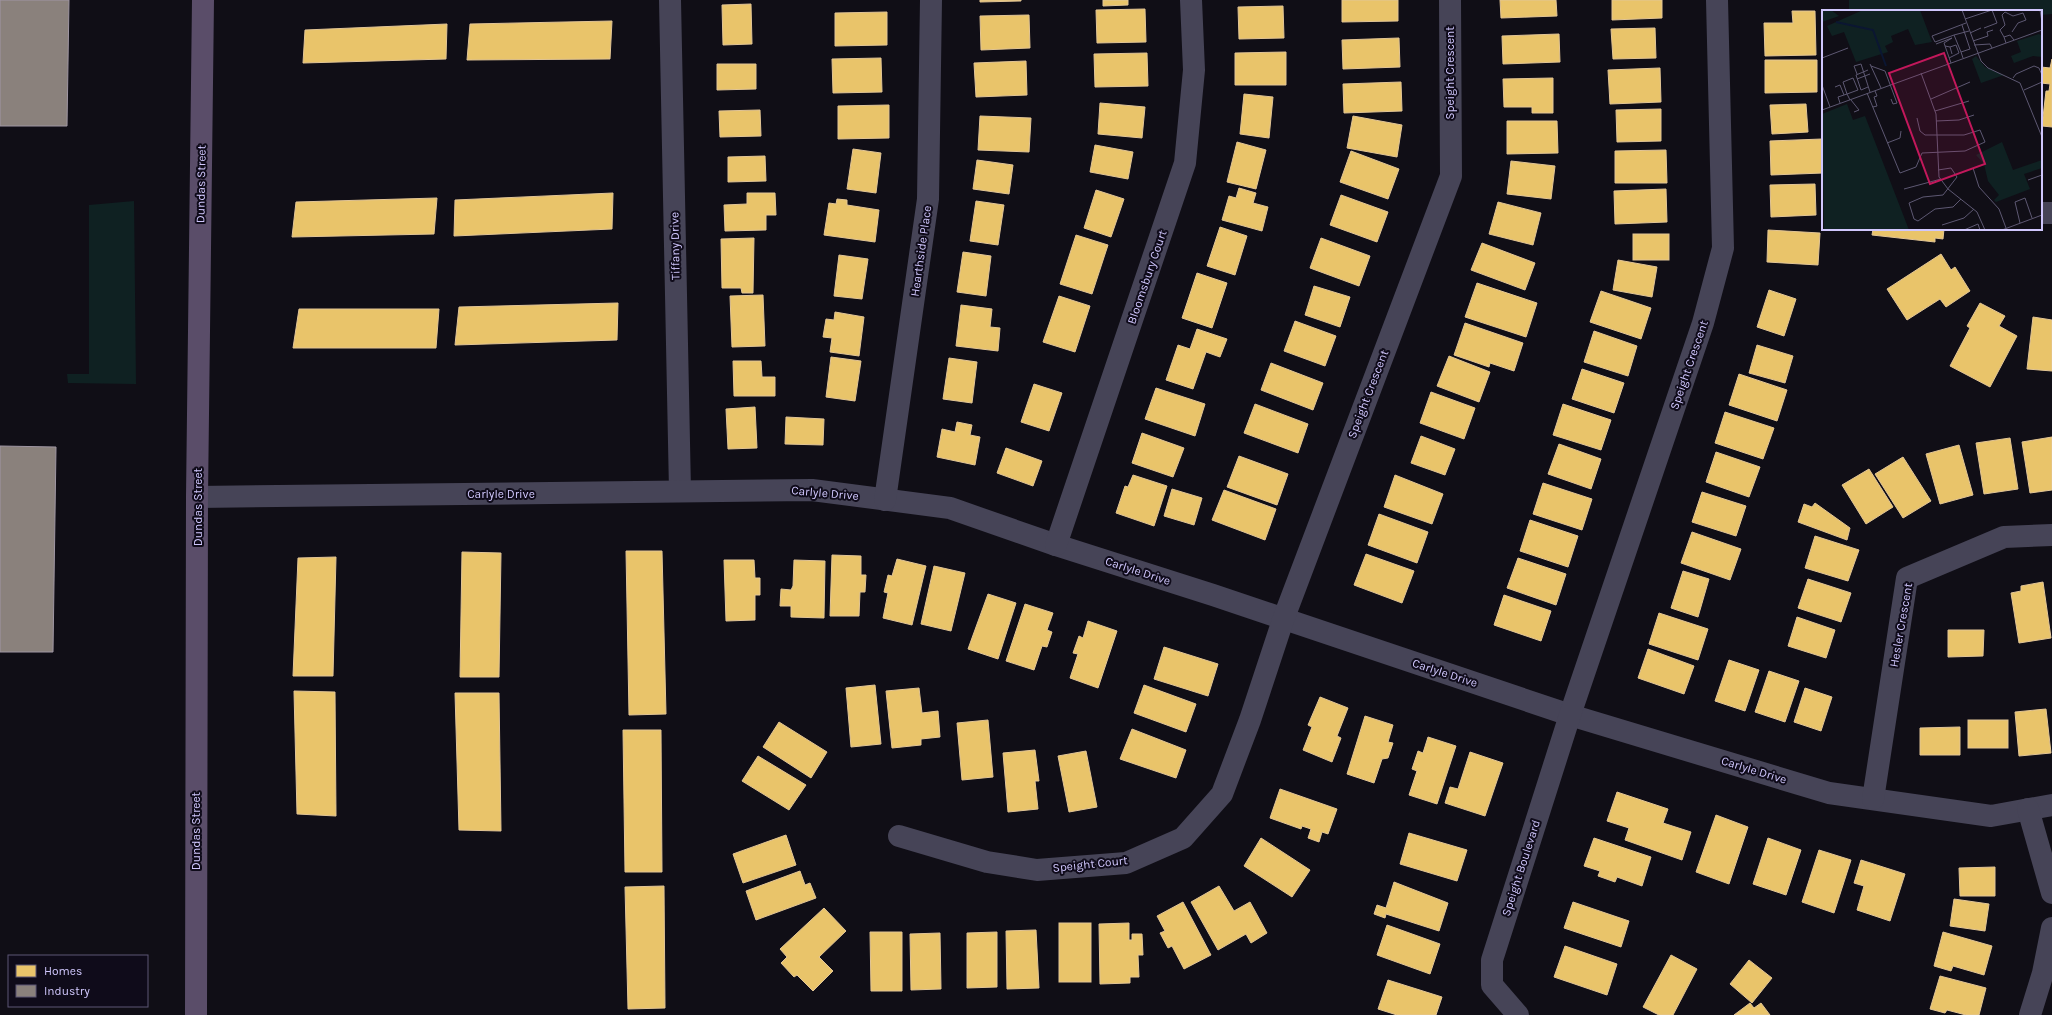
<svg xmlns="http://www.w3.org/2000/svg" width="2052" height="1015" viewBox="0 0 2052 1015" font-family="Karla,sans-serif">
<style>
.green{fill:#0f2122}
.homes{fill:#e9c46a;stroke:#e2c596}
.industry{fill:#8a817c;stroke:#9f96a3}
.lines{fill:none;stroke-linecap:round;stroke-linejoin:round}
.minor{stroke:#464457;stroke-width:22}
.major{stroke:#5a4d69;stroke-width:22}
.labels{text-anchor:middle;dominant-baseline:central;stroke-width:4;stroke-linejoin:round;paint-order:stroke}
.street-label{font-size:12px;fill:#d0c7fd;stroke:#0f0b1a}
.inset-river{fill:none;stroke:#0b1632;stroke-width:2}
.inset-road{fill:none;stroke:#5d5872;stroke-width:1}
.view{fill:#c2185b;fill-opacity:0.15;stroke:#c2185b;stroke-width:2}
.inset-edge{fill:none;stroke:#d0c7fd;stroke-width:2}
</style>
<rect width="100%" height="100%" fill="#100e16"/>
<g class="green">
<path d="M1849,0h203v14l-11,1v-4h-192z"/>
<path d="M134,201l2,183 -68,-1 -1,-9h22v-169z"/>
</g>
<g class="homes">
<path d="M980,0h41v1l-41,1z"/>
<path d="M1103,0h25v5l-25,1z"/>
<path d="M1342,0h56v21l-56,1z"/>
<path d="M1500,0h56l1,16 -56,2z"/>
<path d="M1612,0h50v18l-50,2z"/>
<path d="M751,4l1,40 -29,1 -1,-40z"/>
<path d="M1283,6l1,32 -45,1 -1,-32z"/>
<path d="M1145,9l1,33 -49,1 -1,-33z"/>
<path d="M1792,11h23l1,44 -51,1 -1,-33h29z"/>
<path d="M887,12v33l-52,1v-33z"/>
<path d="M1029,15l1,33 -49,2 -1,-34z"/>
<path d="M612,21l-2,38 -143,1 3,-36z"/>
<path d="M447,24l-1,35 -143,4 2,-33z"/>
<path d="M1655,28l1,30 -43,1 -2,-30z"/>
<path d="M1559,34l1,28 -57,2 -1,-28z"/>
<path d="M1399,38l1,29 -57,2 -1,-29z"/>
<path d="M1286,52v33h-51v-32z"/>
<path d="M1147,53l1,33 -53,1 -1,-33z"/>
<path d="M881,58l1,34 -49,1 -1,-34z"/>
<path d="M2052,59v68l-10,-1 4,-35h3l1,-7 -9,-1v-16l9,1z"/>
<path d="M1765,60h52v32l-52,1z"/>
<path d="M1026,61l1,34 -51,2 -2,-34z"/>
<path d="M717,64h39v25l-39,1z"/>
<path d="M1660,68l1,34 -51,2 -2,-34z"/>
<path d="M1553,78v35h-21v-6h-28l-1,-28z"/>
<path d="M1401,82l1,29 -58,2 -1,-29z"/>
<path d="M1244,94l29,3 -4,41 -29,-4z"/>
<path d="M1100,103l45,4 -3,31 -44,-4z"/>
<path d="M1806,104l2,28 -36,2 -2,-29z"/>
<path d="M889,105v33l-51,1v-33z"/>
<path d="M1661,109v32l-44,1 -1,-32z"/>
<path d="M760,110l1,26 -41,1 -1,-26z"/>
<path d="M980,116l51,2 -2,34 -51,-2z"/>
<path d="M1353,116l49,9 -5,32 -50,-9z"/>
<path d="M1507,121h50l1,32 -51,1z"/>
<path d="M1822,139l1,34 -52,2 -1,-34z"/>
<path d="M1237,142l29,8 -10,39 -29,-7z"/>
<path d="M1095,145l38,7 -5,27 -38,-7z"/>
<path d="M853,149l28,4 -5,40 -29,-4z"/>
<path d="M1666,150l1,33h-52v-32z"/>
<path d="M1351,151l48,18 -11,30 -48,-17z"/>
<path d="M765,156l1,25 -38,1v-25z"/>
<path d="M977,160l36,5 -4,29 -36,-5z"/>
<path d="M1511,161l44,5 -4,33 -44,-5z"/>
<path d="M1815,184l1,31 -45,2 -1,-32z"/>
<path d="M1239,188l17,5 -3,10 15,4 -6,24 -40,-11 7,-24 7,2z"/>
<path d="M1666,189l1,33 -52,2 -1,-33z"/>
<path d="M1096,190l28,9 -13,38 -27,-9z"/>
<path d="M613,193l-1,36 -158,7 1,-36z"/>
<path d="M747,193h28l1,22h-10v15l-41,1 -1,-26 23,-1z"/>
<path d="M1341,195l47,17 -11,30 -47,-17z"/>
<path d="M437,198l-3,36 -142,3 4,-35z"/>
<path d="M837,199l10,1v5l32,5 -4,32 -51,-7 5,-32 7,1z"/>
<path d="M976,201l28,4 -6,40 -28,-4z"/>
<path d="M1498,202l43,11 -8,32 -44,-11z"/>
<path d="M1220,227l27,9 -12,39 -28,-9z"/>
<path d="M1873,229h71l-1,10 -8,-1v4l-63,-7z"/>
<path d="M1768,230l52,3 -2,32 -51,-3z"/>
<rect x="1633" y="234" width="36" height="26"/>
<path d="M1076,235l32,10 -16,49 -32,-10z"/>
<path d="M754,238l-1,55h-11l-1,-5h-19l-1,-49z"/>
<path d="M1321,238l49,18 -11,30 -49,-18z"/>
<path d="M1482,243l53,20 -10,27 -54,-20z"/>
<path d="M963,252l28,4 -5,40 -29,-4z"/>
<path d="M1941,254l10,16 4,-3 15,24 -24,16 -6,-8 -33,21 -20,-31z"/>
<path d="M839,255l29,4 -6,40 -28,-3z"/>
<path d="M1618,260l39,7 -5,30 -39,-7z"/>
<path d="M1197,273l30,10 -15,45 -30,-10z"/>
<path d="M1477,283l60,20 -11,34 -61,-20z"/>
<path d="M1314,286l36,11 -10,30 -35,-12z"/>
<path d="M1769,290l27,9 -12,37 -27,-9z"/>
<path d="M1601,291l50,17 -10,31 -51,-17z"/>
<path d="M763,295l2,51 -33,1 -2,-51z"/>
<path d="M1059,296l31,10 -15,46 -32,-10z"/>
<path d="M618,303l-1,37 -162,5 4,-38z"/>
<path d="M1980,303l25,13 -6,10 18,10 -27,51 -40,-21 20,-38 -3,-2z"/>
<path d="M961,305l31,4 -2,18 10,1 -2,23 -42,-5z"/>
<path d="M299,309h140l-3,39h-143z"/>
<path d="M835,312l29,5 -5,39 -29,-4 2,-14 -9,-1 3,-18 8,1z"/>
<path d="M2033,317l19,3v51l-25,-2z"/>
<path d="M1295,321l41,15 -11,30 -41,-15z"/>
<path d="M1465,323l58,20 -9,28 -24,-8 -1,4 -35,-12z"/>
<path d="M1197,329l30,10 -7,18 -14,-5 -13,37 -27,-9 12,-35 12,4z"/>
<path d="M1594,331l43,15 -9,30 -44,-14z"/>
<path d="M1757,345l36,11 -8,27 -36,-10z"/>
<path d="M1449,356l41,16 -11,30 -42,-16z"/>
<path d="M831,357l30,4 -6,40 -29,-4z"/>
<path d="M949,358l28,4 -5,41 -29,-4z"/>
<path d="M733,361h28l1,16h13v19h-41z"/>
<path d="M1271,363l52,20 -10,27 -52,-20z"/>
<path d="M1582,369l42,14 -10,30 -42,-14z"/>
<path d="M1739,374l48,16 -10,31 -48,-16z"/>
<path d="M1034,384l28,9 -13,38 -28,-9z"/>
<path d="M1156,388l49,16 -10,32 -50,-17z"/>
<path d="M1431,392l44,16 -11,31 -44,-16z"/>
<path d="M1255,404l53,20 -10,29 -54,-20z"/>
<path d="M1563,404l48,16 -10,30 -48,-15z"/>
<path d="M755,407l2,41 -29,1 -2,-40z"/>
<path d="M1725,412l49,16 -11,31 -48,-16z"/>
<path d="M786,417l38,2 -1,26 -38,-1z"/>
<path d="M957,422l15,3 -2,10 10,2 -5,28 -38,-8 5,-28 13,3z"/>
<path d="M1142,433l42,15 -11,29 -41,-14z"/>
<path d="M1421,436l34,13 -10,26 -34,-12z"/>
<path d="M2052,437v53l-22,3 -8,-51z"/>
<path d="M2010,438l8,51 -34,5 -8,-51z"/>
<path d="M1559,444l42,15 -10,30 -43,-15z"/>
<path d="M1959,445l14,50 -33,9 -14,-50z"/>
<path d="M1006,448l36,13 -9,25 -36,-13z"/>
<path d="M1716,452l44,15 -11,30 -43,-15z"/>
<path d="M1239,456l49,18 -11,31 -50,-18z"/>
<path d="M1903,457l28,44 -28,17 -28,-44z"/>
<path d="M1869,469l24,38 -27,17 -24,-39z"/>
<path d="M1133,475l34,11 -13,40 -38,-13 9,-27 3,1z"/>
<path d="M1395,475l48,19 -11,30 -48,-17z"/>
<path d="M1543,483l49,16 -10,31 -49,-16z"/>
<path d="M1172,489l30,9 -8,27 -30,-9z"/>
<path d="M1224,490l52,19 -11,31 -53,-20z"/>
<path d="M1702,492l44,14 -10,30 -44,-14z"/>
<path d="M1815,503l35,25 -3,12 -49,-18 6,-18 8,3z"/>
<path d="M1379,514l49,18 -11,31 -49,-18z"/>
<path d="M1530,520l48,16 -10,31 -48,-16z"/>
<path d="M1692,532l49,17 -11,31 -49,-17z"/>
<path d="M1815,536l44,14 -11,31 -43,-13z"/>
<path d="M626,551h36l4,163 -37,1z"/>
<path d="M462,552l39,1 -2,124h-39z"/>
<path d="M1366,554l48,17 -12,32 -48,-18z"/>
<path d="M832,555l29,1v19h5l-1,17h-5l-1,24h-29z"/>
<path d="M336,557l-3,119h-40l5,-118z"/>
<path d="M1518,558l48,16 -10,31 -49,-17z"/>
<path d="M897,559l29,7 -14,59 -29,-7 5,-25 -4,-1 4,-17 4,1z"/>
<path d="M724,560h30l1,18h5v17h-5v25l-29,1z"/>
<path d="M794,560l31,1 -1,57 -33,-1v-11h-11l1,-17 10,1 2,-4z"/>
<path d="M934,566l31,7 -14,58 -30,-7z"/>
<path d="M1683,571l26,8 -11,38 -27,-9z"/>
<path d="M1808,579l43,14 -10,29 -43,-14z"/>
<path d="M2043,582l8,56 -32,5 -8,-50 10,-2v-5z"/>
<path d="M988,594l28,9 -18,56 -30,-10z"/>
<path d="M1504,595l47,16 -10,30 -47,-16z"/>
<path d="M1025,604l28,9 -6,17 5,2 -5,15 -5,-1 -8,24 -28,-9z"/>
<path d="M1659,613l49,16 -10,31 -49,-16z"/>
<path d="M1797,617l38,13 -9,28 -38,-12z"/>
<path d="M1088,621l29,10 -19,57 -28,-10 8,-24 -5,-1 6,-17 4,2z"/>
<path d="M1948,630h36l-1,26 -35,1z"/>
<path d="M1164,647l54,17 -10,32 -54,-17z"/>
<path d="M1648,649l46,17 -10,28 -46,-16z"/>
<path d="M1729,660l30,10 -14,41 -30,-10z"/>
<path d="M1769,671l30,10 -14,41 -30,-10z"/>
<path d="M875,685l6,59 -30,3 -5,-59z"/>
<path d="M1144,685l52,19 -10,28 -52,-19z"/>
<path d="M919,688l3,25 16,-2 2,26 -19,2v6l-29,3 -6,-57z"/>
<path d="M1805,688l27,9 -11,34 -27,-9z"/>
<path d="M294,691l41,1 1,124 -39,-2z"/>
<path d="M455,693h44l2,138 -42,-1z"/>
<path d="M1320,697l28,11 -11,28 4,2 -9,24 -29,-12 9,-23 -4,-2z"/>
<path d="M2046,709l5,44 -32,3 -4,-44z"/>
<path d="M1365,716l28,9 -5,17 5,1 -5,15 -6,1 -8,24 -27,-9z"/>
<path d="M988,720l5,57 -31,3 -5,-57z"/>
<rect x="1968" y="720" width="40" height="28"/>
<path d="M779,722l48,30 -16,26 -48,-31z"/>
<path d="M1960,727v28h-40v-27z"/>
<path d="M1132,729l54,21 -10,28 -56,-19z"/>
<path d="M623,730h38l1,142h-37z"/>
<path d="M1428,737l28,9 -19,58 -28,-9 8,-24 -5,-2 6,-18 5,2z"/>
<path d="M1035,750l4,31h-4l3,28 -30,3 -5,-59z"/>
<path d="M1086,751l11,56 -28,5 -11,-56z"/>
<path d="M1470,752l33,11 -18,53 -40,-13 5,-16 8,2z"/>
<path d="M758,756l48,29 -17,25 -47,-29z"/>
<path d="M1280,789l57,20 -9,25 -6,-2 -3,10 -11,-4 3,-9 -9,-3 -1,3 -31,-11z"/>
<path d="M1617,792l51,17 -5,14 28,9 -9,28 -57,-20 4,-12 -22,-7z"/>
<path d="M1716,815l32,12 -19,57 -33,-12z"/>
<path d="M1409,833l58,17 -10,31 -57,-17z"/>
<path d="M786,835l10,30 -53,18 -10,-29z"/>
<path d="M1261,838l49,32 -18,27 -48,-31z"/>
<path d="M1594,838l57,19 -9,29 -25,-9 -2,5 -17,-6 2,-5 -16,-5z"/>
<path d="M1768,838l33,12 -15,45 -33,-11z"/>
<path d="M1819,850l32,10 -17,53 -32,-11z"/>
<path d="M1861,860l44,14 -15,47 -33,-11 7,-24 -10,-3z"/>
<path d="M1995,867v29h-35l-1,-28z"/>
<path d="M800,871l5,14 5,-2 6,15 -60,22 -10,-29z"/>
<path d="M1394,882l54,21 -9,28 -53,-17 -1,4 -11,-4 3,-9 9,3z"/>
<path d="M664,886l1,122 -37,1 -3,-122z"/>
<path d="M1219,886l15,25 16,-9 17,31 -16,10 -5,-9 -28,16 -27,-48z"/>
<path d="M1954,899l35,5 -4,27 -35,-5z"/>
<path d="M1183,902l28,53 -27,14 -12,-23 -4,2 -8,-15 5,-2 -8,-15z"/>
<path d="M1573,902l56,19 -8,26 -57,-19z"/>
<path d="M824,908l22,23 -27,26 14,14 -20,20 -16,-16 -3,2 -13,-14 6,-6 -7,-8z"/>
<rect x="1059" y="923" width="32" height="59"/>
<path d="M1129,923v17h3v-6h10l1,21h-5l1,22h-9v6l-30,1 -1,-60z"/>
<path d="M1387,925l53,19 -10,30 -53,-19z"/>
<path d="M1036,930l3,58 -32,1 -1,-58z"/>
<path d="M870,932h32v59h-31z"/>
<path d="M997,932v55l-30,1v-55z"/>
<path d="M1943,932l49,14 -8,29 -31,-9 -2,5 -17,-5z"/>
<path d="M940,933l1,56 -30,1 -1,-56z"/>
<path d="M1565,946l52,18 -10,31 -53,-18z"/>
<path d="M1671,955l26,14 -24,46h-14l-16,-8z"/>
<path d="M1749,960l23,18 -20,25 -22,-19z"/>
<path d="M1940,976l46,12 -7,27h-13l-19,-5 -2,3 -15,-4z"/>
<path d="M1388,980l54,17 -6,18h-39l-19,-6z"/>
<path d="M1750,1003l4,5 7,-5 9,12h-36z"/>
</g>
<g class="industry">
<path d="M0,0h69l-2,126h-67z"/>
<path d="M0,446l56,1 -3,205h-53z"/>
</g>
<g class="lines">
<g class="minor">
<path d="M670,0l10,491"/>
<path d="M2041,213h11"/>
<path d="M197,497l615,-7 138,18 106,37 157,50 357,120 259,78 162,23 61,-11"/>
<path d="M885,500l43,-301 3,-199"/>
<path d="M1056,545l129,-382 9,-93 -3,-70"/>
<path d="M1873,799l34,-221 97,-41 48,-2"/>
<path d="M2028,809l24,84"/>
<path d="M899,836l88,26 50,8 89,-7 57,-25 39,-44 28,-74 33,-100 168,-444 -1,-176"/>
<path d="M1518,1015l-26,-30v-25l78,-245 133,-392 20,-75 -6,-248"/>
<path d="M2030,1015l13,-42 9,-45"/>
</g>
<path class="major" d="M196,1015l1,-518 6,-497"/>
</g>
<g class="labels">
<g class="street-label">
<text transform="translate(1450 73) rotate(-90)">Speight Crescent</text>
<text transform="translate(201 184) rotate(-89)">Dundas Street</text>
<text transform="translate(675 246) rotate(-91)">Tiffany Drive</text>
<text transform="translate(921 251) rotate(-82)">Hearthside Place</text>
<text transform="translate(1147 277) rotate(-71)">Bloomsbury Court</text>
<text transform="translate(1689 365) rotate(-71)">Speight Crescent</text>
<text transform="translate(1368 394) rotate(-69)">Speight Crescent</text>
<text transform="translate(825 493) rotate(5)">Carlyle Drive</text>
<text x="501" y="494">Carlyle Drive</text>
<text transform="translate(198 507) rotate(-90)">Dundas Street</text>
<text transform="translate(1138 571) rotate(18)">Carlyle Drive</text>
<text transform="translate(1901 625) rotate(-80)">Hesler Crescent</text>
<text transform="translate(1445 673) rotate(18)">Carlyle Drive</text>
<text transform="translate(1754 770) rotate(17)">Carlyle Drive</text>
<text transform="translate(196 831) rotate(-90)">Dundas Street</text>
<text transform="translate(1090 864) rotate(-6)">Speight Court</text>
<text transform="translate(1521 868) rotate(-72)">Speight Boulevard</text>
</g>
</g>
<g transform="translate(1822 10)">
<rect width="220" height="220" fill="#100e16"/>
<path d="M0,0h9l8,6 -17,6zM41,0h57l12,32 -17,3 -7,-16 -17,7 2,6 -8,4 3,6 -32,10 -12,-30 -12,4 -5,-10zM217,24l3,2v21l-9,-1 -19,7 -3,-7 10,-4 -4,-11zM154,46l9,11 19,8 -23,8 -9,-24zM25,94l6,16 12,-4 44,114h-85l-2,-116zM180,132l11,28 29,-10v8l-18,6 6,15 -34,13 -2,-2 5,-5 -11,-14 -4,-17 -8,-9z" fill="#0f2122"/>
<path class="inset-river" d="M14,12l37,8 13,36"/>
<path class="inset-road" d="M140,0l19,51 7,7 32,15 22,54M218,0l2,12M143,9l27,-9 5,13 -13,5M140,15l8,24 -9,3 2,6M148,23l11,-5M132,25l-19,7 -3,-6 34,-13M182,27l-4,-7 5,-5 -3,-10 3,-3 8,4 10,-3 3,7 -8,3 -6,9M151,31l15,-5 -1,-4 6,-2M122,33l7,20M184,33l-2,-6 6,-2 4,5M114,34l16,-6 -8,5M152,35l16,-1 2,4M123,36l5,1 2,7M139,42l-7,-17 15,-4M0,48l26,-10M127,48l10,-5 -3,-8 -6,2M48,54l11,24M49,56l14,5 12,32 -4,1 -2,-5M99,63l15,41 3,63 9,12 29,23 8,18M35,64l-3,-8 7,-2 9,28M191,68l3,-4 18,-8 5,2 3,7M35,69l13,-5M0,75l8,22M13,77l5,-2 4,10 3,-1M46,77l-7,3 -5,-15 12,-5M202,80l18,-8M45,83l33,80 16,-6 6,-14 43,-2 20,-9 -5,-12 -16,5h-39l-5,-4 -3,-13M25,84l-4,-12 10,-4 5,12 -11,4 3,6M109,89l39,-17M29,90l8,10 -5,2M18,93l-2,-6 6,-2M51,97l4,-1 -3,-9 3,-1 -2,-5M0,100l220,-80M113,101l34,-10M114,111l23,-1 15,-5M65,133l13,-5 1,-7M151,158l6,19 20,22 7,19M116,160l13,-2 6,9 -14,18 -20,2 -14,6 5,16 4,2 17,-12 18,-2 8,-8M206,170l14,-5M82,179l37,-10M198,213l-5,-21 10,-4 7,20M120,215l22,-7 10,-9M142,220l14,-6 2,6M180,220l40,-15"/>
<path class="view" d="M122,43l41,111 -55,20 -41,-111z"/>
<rect width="220" height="220" class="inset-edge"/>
</g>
<rect x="8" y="955" width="140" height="52" fill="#0f0b1a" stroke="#5c5675"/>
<rect x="16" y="965" width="20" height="12" fill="#e9c46a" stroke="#5c5675"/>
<text x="44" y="975" font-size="12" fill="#d0c7fd">Homes</text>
<rect x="16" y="985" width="20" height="12" fill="#8a817c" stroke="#5c5675"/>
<text x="44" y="995" font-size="12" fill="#d0c7fd">Industry</text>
</svg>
